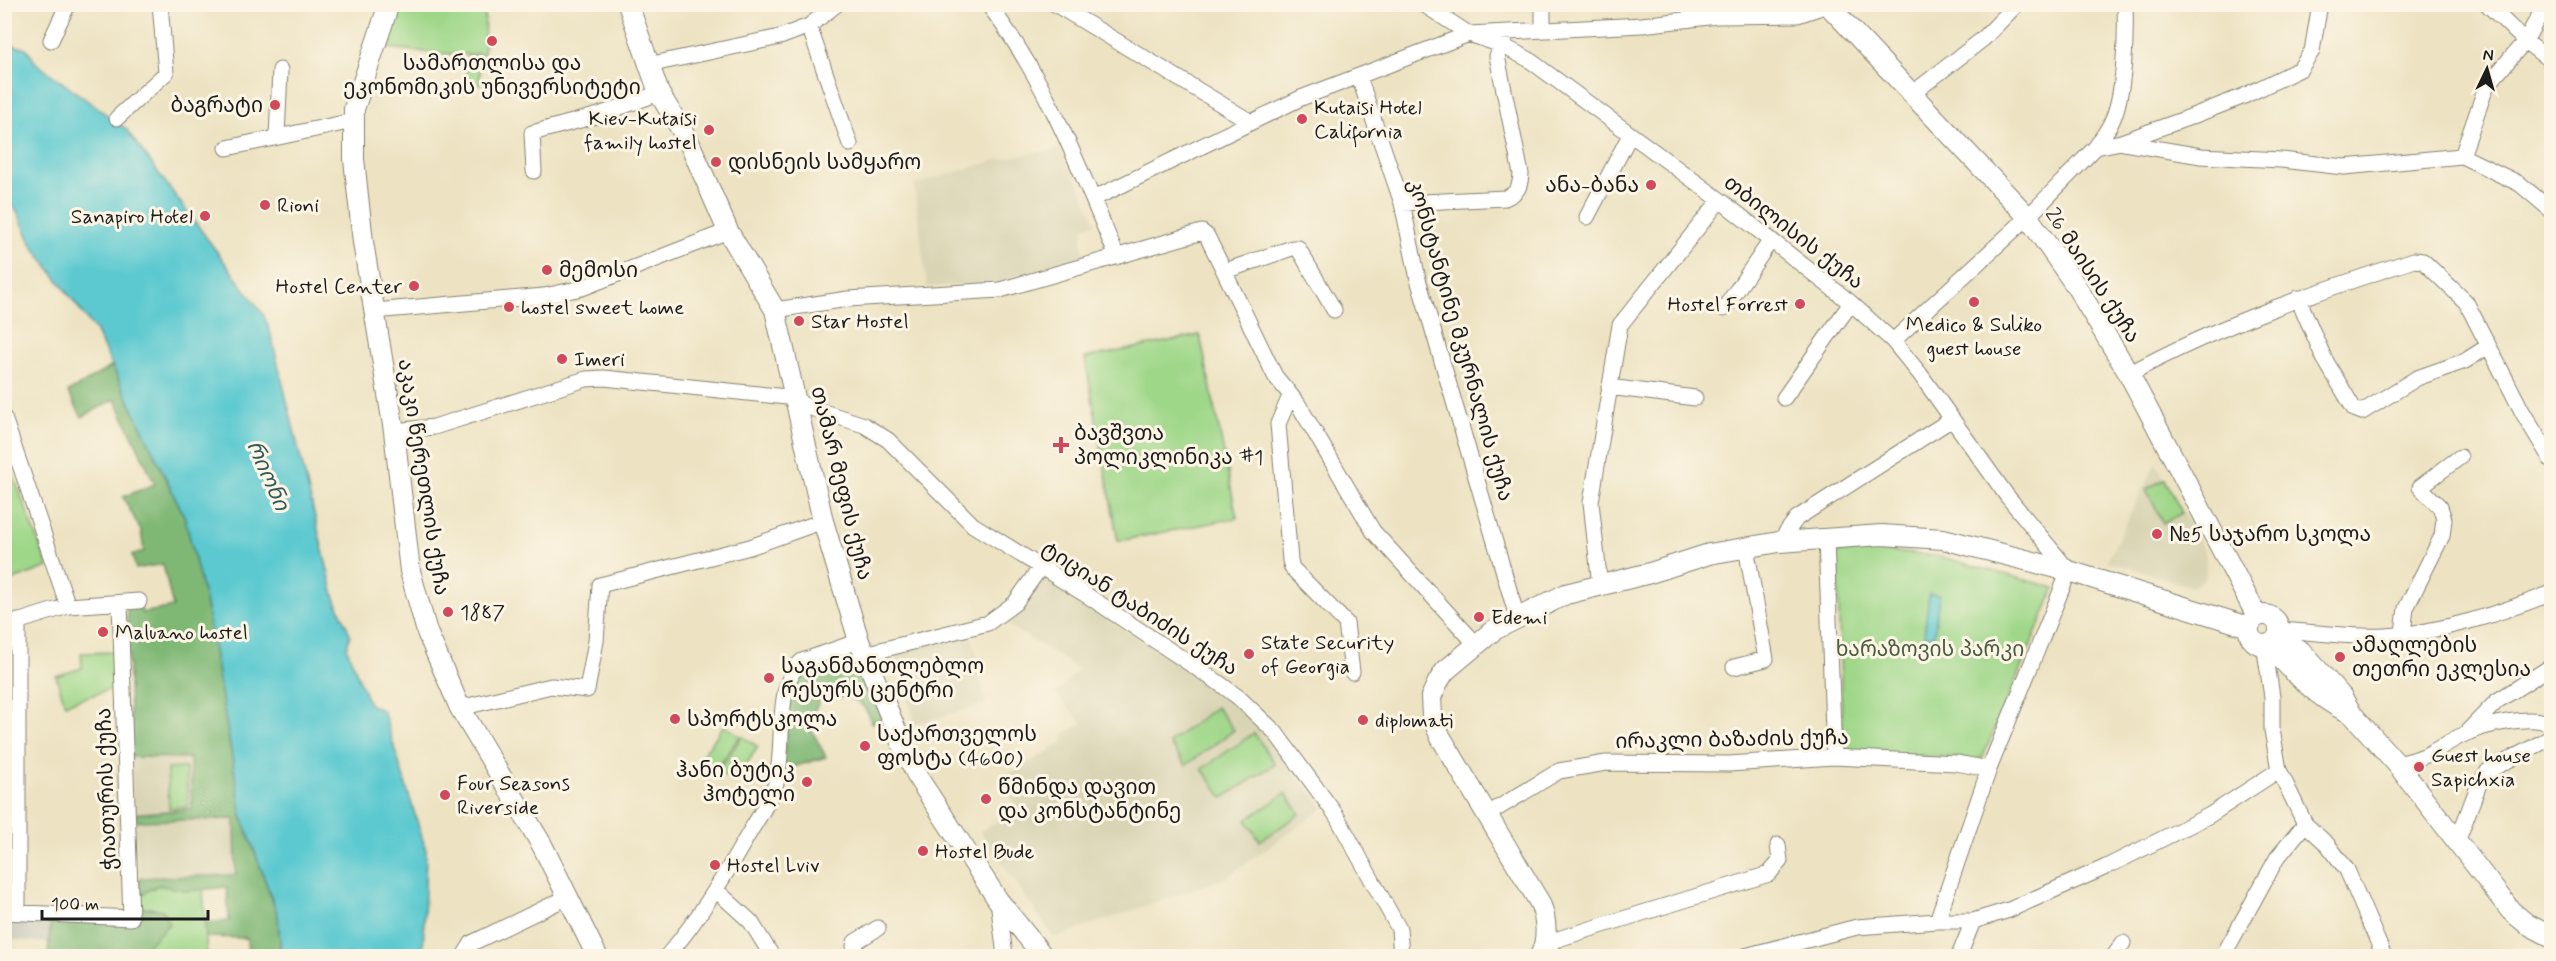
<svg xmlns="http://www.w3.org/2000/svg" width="2556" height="961" viewBox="0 0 2556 961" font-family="Mynerve,'Noto Sans Georgian',sans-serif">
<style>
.built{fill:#d9d4b4}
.industrial{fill:#c5c5b8}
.green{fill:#9fd789;stroke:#5e7a52;stroke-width:1.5}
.forest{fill:#7fb875;stroke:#4e6a48;stroke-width:1.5}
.water{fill:#5bc9d0;stroke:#3c7276;stroke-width:1.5}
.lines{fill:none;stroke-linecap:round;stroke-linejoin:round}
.minor-casing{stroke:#848070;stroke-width:17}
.major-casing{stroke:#848070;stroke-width:22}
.minor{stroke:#fff;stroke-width:15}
.major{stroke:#fff;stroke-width:20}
.poi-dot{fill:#d1495b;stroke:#fcf5e5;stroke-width:2}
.labels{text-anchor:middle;stroke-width:6;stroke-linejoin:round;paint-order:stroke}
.poi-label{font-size:21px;fill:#1c1c1c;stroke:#fcf5e5;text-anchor:start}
.street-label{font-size:21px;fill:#1c1c1c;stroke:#fcf5e5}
.park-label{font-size:21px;fill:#4a5d42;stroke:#fcf5e5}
.water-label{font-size:22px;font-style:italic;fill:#32595b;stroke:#fcf5e5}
</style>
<rect width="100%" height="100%" fill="#fcf5e5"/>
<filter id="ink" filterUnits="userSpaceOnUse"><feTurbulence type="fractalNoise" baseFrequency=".0167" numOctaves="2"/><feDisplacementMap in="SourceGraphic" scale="12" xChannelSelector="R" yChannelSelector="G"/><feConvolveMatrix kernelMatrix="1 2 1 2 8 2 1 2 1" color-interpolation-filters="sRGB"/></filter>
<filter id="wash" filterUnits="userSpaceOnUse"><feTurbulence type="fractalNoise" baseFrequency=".008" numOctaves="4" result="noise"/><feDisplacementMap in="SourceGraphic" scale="24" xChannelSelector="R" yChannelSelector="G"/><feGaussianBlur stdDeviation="1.35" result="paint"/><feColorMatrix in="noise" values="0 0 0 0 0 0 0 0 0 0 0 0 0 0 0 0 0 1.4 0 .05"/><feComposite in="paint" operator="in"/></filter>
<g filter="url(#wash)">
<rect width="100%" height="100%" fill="#ede3c3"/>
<path class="built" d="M1063,148L1096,223L1084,227L1081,241L1086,257L999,282L927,287L914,185L999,159Z
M2156,463L2206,555V574L2201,582L2192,587L2107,561Z
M1044,577L1249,710L1324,808L1225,878L1054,938L980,831L1018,810L1000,779L1063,743L1064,734L1083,723L1055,694L1079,669L1008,625Z
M972,636L986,704L915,724L895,651L926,642Z
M131,757L191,758L192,809L133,814Z
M235,818L236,875L140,878L133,821Z"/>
<path class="industrial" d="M4,915L51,918L49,943L5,939Z"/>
<path class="green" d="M397,7H485L484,54L457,55L387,48Z
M467,57H480V85L466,84Z
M1200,335L1237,518L1118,541L1085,358Z
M4,450L48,567L5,583H4Z
M2165,479L2182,513L2163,523L2146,489Z
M1874,550L1938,556L2055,588L1982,759L1843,753L1837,552Z
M117,652L118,687L65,704L56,676L82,668L81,653Z
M1216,707L1234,730L1186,765L1169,743Z
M724,725L740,736L716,770L700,759Z
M1254,733L1275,764L1223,798L1202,769Z
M742,736L758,747L734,782L718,771Z
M186,768L188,807L169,808L167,769Z
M1286,793L1300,814L1260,841L1246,820Z
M158,885L189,891L203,888L207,956H133L141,952L163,910L138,907L139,896Z"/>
<path class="forest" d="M112,366L185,518L207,609L242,816L278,916L281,956H248L247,938L206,937L205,923L229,921L227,887L189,891L158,885L139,896L140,878L236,875L235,819L133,821V814L192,809L190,758L131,757L127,605L140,604L142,613L173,607L163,564L136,569L132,555L144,551L141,531L123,497L155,484L115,399L82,417L68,392Z
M858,649L884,718L872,723C862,694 849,697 821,698L808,723L826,757L783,770L789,694L805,664Z
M138,907L163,910L169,924L141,952L133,956H48L51,918L138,923Z"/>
<path class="water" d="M4,37L10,45L26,48L36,63L126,129L263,314L270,331L334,596L350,634L347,649L369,704L383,711L426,850L423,956H281L278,916L242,816L207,609L185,518L95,330L32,245L17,211L5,200Z
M1929,594L1939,595L1934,636L1924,635Z"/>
</g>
<g filter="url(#ink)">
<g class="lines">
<defs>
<path id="minor" d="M988,4C1047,81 1080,169 1117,257
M1055,4L1251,122
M1423,4L1469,34L1501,45L1528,59L1720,200L1851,303L1893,341L1920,374L2007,496L2069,571L1989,769L1937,921
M1691,4L1717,16
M2487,4L2525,41L2552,62
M809,26L850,144
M1543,28V4
M51,40L68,4
M648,65L780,37L809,26L837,4
M1359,77L1402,203L1418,279L1517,617
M1913,93L1983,39L2017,4
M117,118L166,73L160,4
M277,137L280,70
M2124,143L2201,156L2281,160L2344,167L2462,156L2520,184L2552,211
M2096,147C2101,139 2107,131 2111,123C2125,96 2126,35 2125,4
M227,148L353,121
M2462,156L2486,87L2525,41L2546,4
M534,171L532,133L599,115L659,93
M1093,199L1301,98L1469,34L1642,25L1717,16L1798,15L1831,4
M1402,203L1505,198C1518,193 1520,187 1521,174L1497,56L1505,37
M1587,217L1630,135
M1225,271L1292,248H1298L1334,310
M2298,298L2324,358L2354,409L2362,412L2417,378L2465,361L2487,347
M1724,309L1771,240
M775,310L848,299L1000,290L1202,232L1207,236L1275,376L1298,404L1373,531L1475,643
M374,311L544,296L582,288L728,231
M1893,341L2028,217L2096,147L2121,142L2185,119L2244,96L2300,69L2312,51L2320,4
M2129,374C2220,324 2316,292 2414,260L2423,261L2466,302L2523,413L2552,461
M1609,387L1695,398
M1290,396L1278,424L1290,560L1292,568L1346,623L1352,672
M1784,398L1851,303
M4,418L68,606
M394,431L434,427L586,379L604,378L787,397L811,408L864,425L888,440L973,525L1088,596L1219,683L1238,697L1275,732L1336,815L1399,929L1401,956
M1826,538L1834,757
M1779,542L1797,518L1952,419
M1600,586L1591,502L1620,325L1720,200
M4,626L68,606L139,601
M2279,630C2314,632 2351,638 2386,636C2444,632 2498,614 2552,593
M2403,633L2406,608L2442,536L2444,519L2440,507L2420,487L2460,457
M2264,644L2272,697V730L2279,770L2305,824L2328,845L2347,870L2384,956
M865,654L988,623L1015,603L1040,568
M1734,667L1766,659L1746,547
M460,708L551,686L587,690L596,641L600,585L750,547L823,521
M2467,732L2497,701L2552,666
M2397,764C2406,762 2415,760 2424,756C2438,750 2451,740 2465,734C2484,725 2534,713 2552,725
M1488,814L1559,771L1606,763L1729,764L1834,757L1956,763L1989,769
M2457,842L2479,784L2488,771L2552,737
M716,890L751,922L772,956
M998,900L1005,956
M4,912L131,918L120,604
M18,913V621
M1545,943L1769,874L1780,861L1778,845
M1543,950L1559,956
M464,956L472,943L568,897
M667,956C699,919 724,877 748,835C758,818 770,801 776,783C786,748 773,685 802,661L859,641
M860,956L854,946L855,942L878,928
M1745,956L1857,927L1937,921H1973L2009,910L2106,867L2210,815L2279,770
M1959,956L1973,921
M2114,956L2123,943
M2223,956L2277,858L2305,824"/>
<path id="major" d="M389,4L354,109V159L363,242L394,431L410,571L427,632L460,708L542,845L597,956
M628,4L659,93L689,142L728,231L775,310L823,521L859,641L901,742L920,781L964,848L998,900L1043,956
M1827,4L2028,217L2076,286L2129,374L2257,616
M2249 630a15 15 0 1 1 30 0a15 15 0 1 1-30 0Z
M2277,638L2301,651L2342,697L2352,714L2397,764L2511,911L2527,924L2552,937
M2268,644C2291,670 2318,699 2350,713
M1540,956C1548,940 1547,920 1540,903L1440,736L1432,716L1431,697L1438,682L1445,671L1494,630L1566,594L1650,573L1709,554L1779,542L1882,535L1943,539L2069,571L2249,627"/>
</defs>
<use href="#minor" class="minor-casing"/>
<use href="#major" class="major-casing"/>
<use href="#minor" class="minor"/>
<use href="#major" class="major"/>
</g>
</g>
<g class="poi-dot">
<circle cx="492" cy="41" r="6"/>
<circle cx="275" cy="105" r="6"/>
<circle cx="1302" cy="119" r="6"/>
<circle cx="709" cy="130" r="6"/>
<circle cx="716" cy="162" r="6"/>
<circle cx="1651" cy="185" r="6"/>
<circle cx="265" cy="205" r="6"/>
<circle cx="205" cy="216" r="6"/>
<circle cx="547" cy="270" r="6"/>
<circle cx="414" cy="286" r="6"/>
<circle cx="1974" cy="302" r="6"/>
<circle cx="1800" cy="304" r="6"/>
<circle cx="509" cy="307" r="6"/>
<circle cx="799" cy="321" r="6"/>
<circle cx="562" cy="359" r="6"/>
<path d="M1058 436h6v6h6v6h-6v6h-6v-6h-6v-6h6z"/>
<circle cx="2157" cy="534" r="6"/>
<circle cx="448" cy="612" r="6"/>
<circle cx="1479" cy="617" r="6"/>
<circle cx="103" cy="632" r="6"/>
<circle cx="1249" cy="654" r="6"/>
<circle cx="2340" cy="657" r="6"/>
<circle cx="769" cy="678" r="6"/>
<circle cx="675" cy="719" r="6"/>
<circle cx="1363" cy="720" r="6"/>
<circle cx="865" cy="746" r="6"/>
<circle cx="2419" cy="767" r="6"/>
<circle cx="807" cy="782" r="6"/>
<circle cx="445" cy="795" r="6"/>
<circle cx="986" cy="799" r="6"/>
<circle cx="923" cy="851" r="6"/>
<circle cx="715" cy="865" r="6"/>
</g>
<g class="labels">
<g class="poi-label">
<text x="492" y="70" text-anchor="middle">სამართლისა და<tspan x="492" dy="24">ეკონომიკის უნივერსიტეტი</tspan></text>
<text x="263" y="112" text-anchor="end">ბაგრატი</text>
<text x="1314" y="114">Kutaisi Hotel<tspan x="1314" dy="24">California</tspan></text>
<text x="697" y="125" text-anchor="end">Kiev-Kutaisi<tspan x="697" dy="24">family hostel</tspan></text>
<text x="728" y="169">დისნეის სამყარო</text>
<text x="1639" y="192" text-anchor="end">ანა-ბანა</text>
<text x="277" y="212">Rioni</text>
<text x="193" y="223" text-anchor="end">Sanapiro Hotel</text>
<text x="559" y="277">მემოსი</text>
<text x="402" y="293" text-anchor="end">Hostel Center</text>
<text x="1788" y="311" text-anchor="end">Hostel Forrest</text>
<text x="521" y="314">hostel sweet home</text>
<text x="811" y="328">Star Hostel</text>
<text x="1974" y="331" text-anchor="middle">Medico &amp; Suliko<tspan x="1974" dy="24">guest house</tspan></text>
<text x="574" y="366">Imeri</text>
<text x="1074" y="440">ბავშვთა<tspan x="1074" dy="24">პოლიკლინიკა #1</tspan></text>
<text x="2169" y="541">№5 საჯარო სკოლა</text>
<text x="460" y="619">1887</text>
<text x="1491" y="624">Edemi</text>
<text x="115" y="639">Maluano hostel</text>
<text x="1261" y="649">State Security<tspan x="1261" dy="24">of Georgia</tspan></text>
<text x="2352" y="652">ამაღლების<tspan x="2352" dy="24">თეთრი ეკლესია</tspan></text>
<text x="781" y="673">საგანმანთლებლო<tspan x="781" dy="24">რესურს ცენტრი</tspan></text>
<text x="687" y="726">სპორტსკოლა</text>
<text x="1375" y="727">diplomati</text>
<text x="877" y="741">საქართველოს<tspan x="877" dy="24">ფოსტა (4600)</tspan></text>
<text x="2431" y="762">Guest house<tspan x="2431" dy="24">Sapichxia</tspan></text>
<text x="795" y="777" text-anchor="end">ჰანი ბუტიკ<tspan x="795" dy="24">ჰოტელი</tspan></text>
<text x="457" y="790">Four Seasons<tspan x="457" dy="24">Riverside</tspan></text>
<text x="998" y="794">წმინდა დავით<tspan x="998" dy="24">და კონსტანტინე</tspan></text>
<text x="935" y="858">Hostel Bude</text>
<text x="727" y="872">Hostel Lviv</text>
</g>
<g class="street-label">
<text transform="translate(1794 232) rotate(38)" y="7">თბილისის ქუჩა</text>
<text transform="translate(2093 275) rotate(57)" y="7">26 მაისის ქუჩა</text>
<text transform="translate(1461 340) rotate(74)" y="7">კონსტანტინე მკურნალის ქუჩა</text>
<text transform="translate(424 477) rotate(81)" y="7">აკაკი წერეთლის ქუჩა</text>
<text transform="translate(842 483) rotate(76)" y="7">თამარ მეფის ქუჩა</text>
<text transform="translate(1140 608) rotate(33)" y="7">ტიციან ტაბიძის ქუჩა</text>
<text transform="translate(1732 739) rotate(-1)" y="7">ირაკლი ბაზაძის ქუჩა</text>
<text transform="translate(106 789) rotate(-92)" y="7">ჭიათურის ქუჩა</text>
</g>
<g class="park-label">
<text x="1930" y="656">ხარაზოვის პარკი</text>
</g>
<g class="water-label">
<text transform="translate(269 475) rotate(66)" y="8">რიონი</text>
</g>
</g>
<rect width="2556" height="961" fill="none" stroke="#fcf5e5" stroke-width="24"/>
<g transform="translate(2487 69) rotate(5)" stroke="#fcf5e5" stroke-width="4.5" paint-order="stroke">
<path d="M0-4.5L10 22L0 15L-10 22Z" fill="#1c1c1c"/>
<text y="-9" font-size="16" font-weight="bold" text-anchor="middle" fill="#1c1c1c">N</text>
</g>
<path d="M42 910v9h166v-9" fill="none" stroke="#1c1c1c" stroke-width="3"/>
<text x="51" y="910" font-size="18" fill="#1c1c1c" stroke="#fcf5e5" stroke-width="4.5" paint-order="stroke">100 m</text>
</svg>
